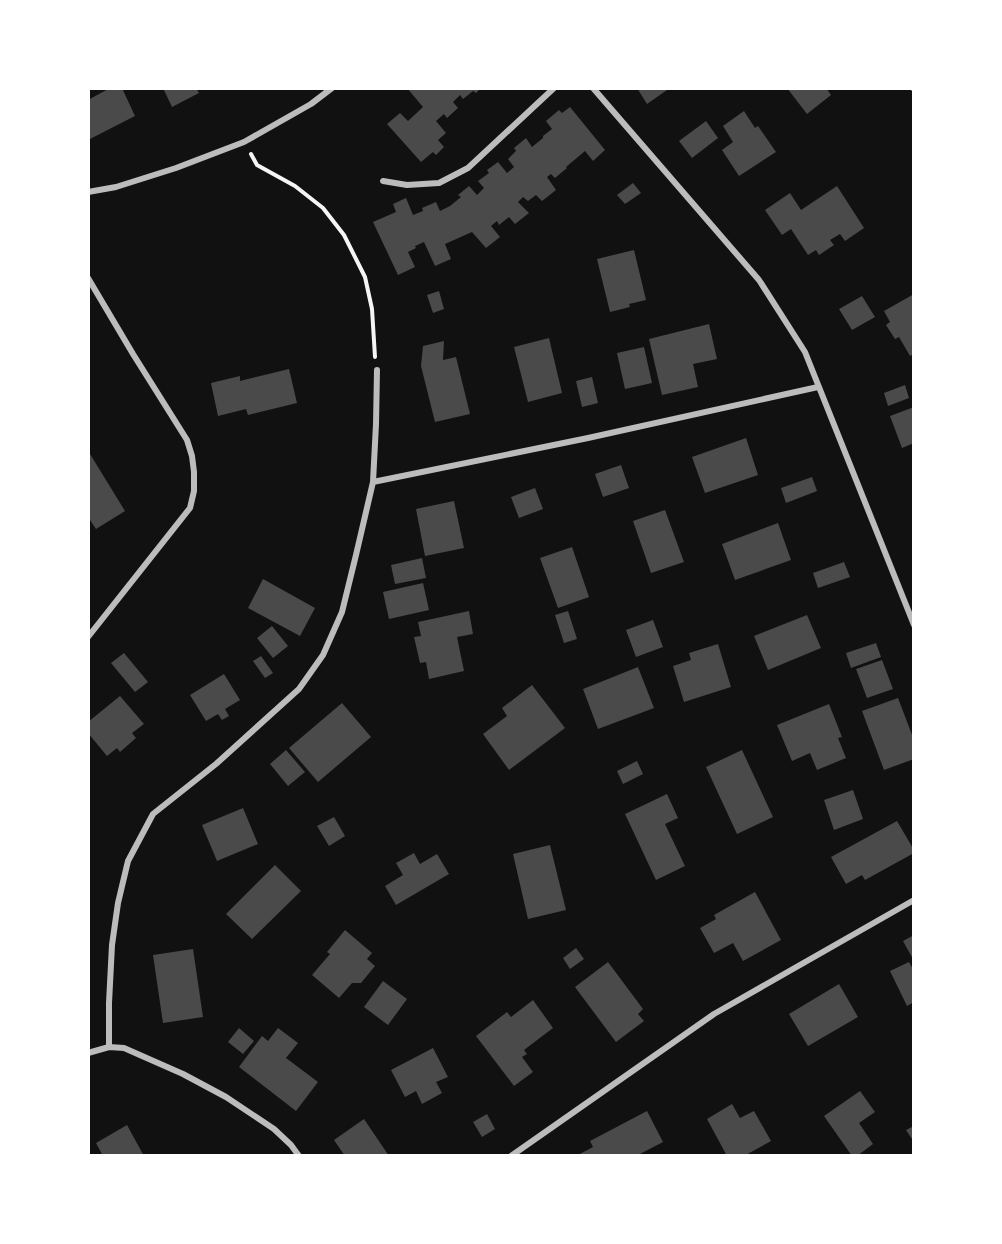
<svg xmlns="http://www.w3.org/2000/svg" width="1002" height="1244" viewBox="0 0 1002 1244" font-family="Arial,sans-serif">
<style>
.building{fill:#4a4a4a}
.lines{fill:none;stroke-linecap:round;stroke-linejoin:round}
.path{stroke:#f5f5f5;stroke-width:4}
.minor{stroke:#bcbcbc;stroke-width:6}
</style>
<rect width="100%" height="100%" fill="#111"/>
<path class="building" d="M110,88H122L135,116L88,140V100Z
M163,88H196L199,93L172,107Z
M407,88H481L476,93L473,91L463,99L460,95L453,102L458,108L447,118L444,114L436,121L446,133L438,140L444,147L436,155L433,152L421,162L387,124L400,113L408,121L423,107Z
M637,88H666L667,90L647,104Z
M787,88H826L831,95L807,114Z
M570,107L605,150L593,161L585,151L566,167L567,168L555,178L551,174L547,177L556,190L542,201L536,195L528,201L523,197L518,202L529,213L515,224L509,217L499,225L497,221L491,226L500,237L486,248L472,232L445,244L451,259L435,266L424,242L415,246L416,248L408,252L415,267L398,275L373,222L396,212L393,204L406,198L413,215L423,211L422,208L436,202L440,211L450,206L461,197L458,195L469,186L477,195L484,188L478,181L489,173L487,170L498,162L507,173L514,167L508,159L516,151L514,148L526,138L532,147L543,138V136L552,129L546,121L559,110L562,113Z
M744,111L755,128L758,126L776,152L739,176L722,150L733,142L723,126Z
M706,121L718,138L692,158L679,141Z
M633,183L641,193L625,204L617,195Z
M837,186L864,228L845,241L840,234L830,240L834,245L819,255L816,250L808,255L791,229L782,235L765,210L790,193L801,210Z
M634,250L646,300L629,304L630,307L610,312L597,259Z
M439,291L444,309L433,313L427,295Z
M914,294V354L910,356L899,337L895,339L886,325L890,322L884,311Z
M862,296L875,317L852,330L839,309Z
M709,324L717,359L693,364L698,387L662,395L649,339Z
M549,338L562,393L528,402L514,347Z
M444,341L443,360L456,357L470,414L435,422L421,366L423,346Z
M644,347L652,383L625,389L617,353Z
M289,369L297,403L248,415L246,409L218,416L211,383L240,376V381Z
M592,377L598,403L582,407L576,381Z
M905,385L909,398L888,406L884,393Z
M914,407V443L902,448L890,416Z
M746,438L758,475L705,493L692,457Z
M90,454L125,511L96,529L88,517V455Z
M621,465L629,488L603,497L595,474Z
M812,477L817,491L786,503L781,488Z
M535,488L543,509L519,518L511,497Z
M454,501L464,548L425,556L416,509Z
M665,510L684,562L651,573L633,521Z
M778,523L791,560L735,580L722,544Z
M572,547L589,597L558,608L540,558Z
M422,558L426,578L395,584L391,565Z
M844,562L850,577L818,588L813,573Z
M263,579L315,608L300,636L248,608Z
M423,583L429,610L389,619L383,592Z
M469,611L473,634L457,637L464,671L429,679L426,662L420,663L414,637L421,636L418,622Z
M568,611L577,639L564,643L555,615Z
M807,615L821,648L768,670L754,636Z
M653,620L663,647L636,657L626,630Z
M272,626L288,646L273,658L257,638Z
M876,643L881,657L851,668L846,653Z
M718,644L731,687L684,702L673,666L691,660L689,653Z
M124,653L148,682L135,692L111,663Z
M261,656L273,673L265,678L253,661Z
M882,660L893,689L867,698L856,669Z
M638,667L654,708L598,729L583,689Z
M224,674L240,700L225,709L229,716L222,720L218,714L206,721L190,695Z
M532,685L565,728L509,770L483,734L507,716L502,708Z
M120,696L144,724L132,733L136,738L120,752L117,748L107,756L88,733V722Z
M898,698L914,740V759L884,770L862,711Z
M342,703L371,737L318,782L289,748Z
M829,704L842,737L838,738L846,758L817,770L810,753L792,761L777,725Z
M286,750L305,772L288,786L270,764Z
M742,750L773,817L737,834L706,767Z
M637,761L643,774L623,784L617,771Z
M853,790L863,819L834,830L824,800Z
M667,794L678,818L665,824L685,866L656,880L625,814Z
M243,808L258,844L217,861L202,825Z
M334,817L345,836L329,846L317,826Z
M897,821L914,850V853L865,880L862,875L846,884L831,857Z
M550,845L566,910L528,919L513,854Z
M414,853L420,864L437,854L449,874L396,905L385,886L403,875L396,863Z
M275,865L301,891L252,939L226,914Z
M755,892L781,940L743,961L733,943L714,953L700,928L716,919L714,915Z
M345,930L372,953L367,959L375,966L361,983H352L339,998L312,975L330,954L327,952Z
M914,935V961L903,941Z
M576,948L584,959L570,969L563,958Z
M193,949L203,1017L163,1023L153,955Z
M608,962L643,1009L638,1014L644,1021L616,1042L575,987Z
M909,962L914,971V1002L907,1006L890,971Z
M383,981L407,999L388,1025L364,1007Z
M839,984L858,1017L808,1046L789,1014Z
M533,1000L553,1028L524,1050L527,1054L522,1057L533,1072L514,1086L476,1036L507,1012L511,1017Z
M239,1028L254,1041L243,1054L228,1042Z
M278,1028L298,1043L286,1058L318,1082L296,1111L239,1067L262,1036L268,1041Z
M433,1048L448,1077L436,1082L442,1093L422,1104L416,1091L405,1097L391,1070Z
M860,1091L875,1112L859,1123L873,1144L857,1156H852L824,1116Z
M732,1104L740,1118L754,1111L771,1141L744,1156H727L707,1119Z
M647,1111L663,1142L640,1154L641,1156H576L593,1147L590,1141Z
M487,1114L495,1129L482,1137L473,1122Z
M364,1119L389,1156H345L334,1140Z
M127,1125L144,1156H103L96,1143Z
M914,1126V1142L906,1130Z"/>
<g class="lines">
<path class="path" d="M251,154L257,165L295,186L323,208L344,235L365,277L372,309L375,357"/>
<path class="minor" d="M593,88L759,280L805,352L914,625
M913,88L914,89
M383,181L407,185L439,183L468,168L554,88
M88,192L116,187L176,168L244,142L311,104L332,88
M88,278L133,354L187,440L192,456L194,472V491L190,508L88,637
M373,482L588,438L818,387
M109,1047L124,1048L183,1074L226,1097L274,1129L291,1145L299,1156
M88,1053L109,1047V1003L112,945L118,903L128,861L153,814L216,764L299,689L323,655L342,612L356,555L373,482L376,424L377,370
M511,1156L714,1014L914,900"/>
</g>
<rect width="1002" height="1244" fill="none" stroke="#ffffff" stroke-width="180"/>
</svg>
